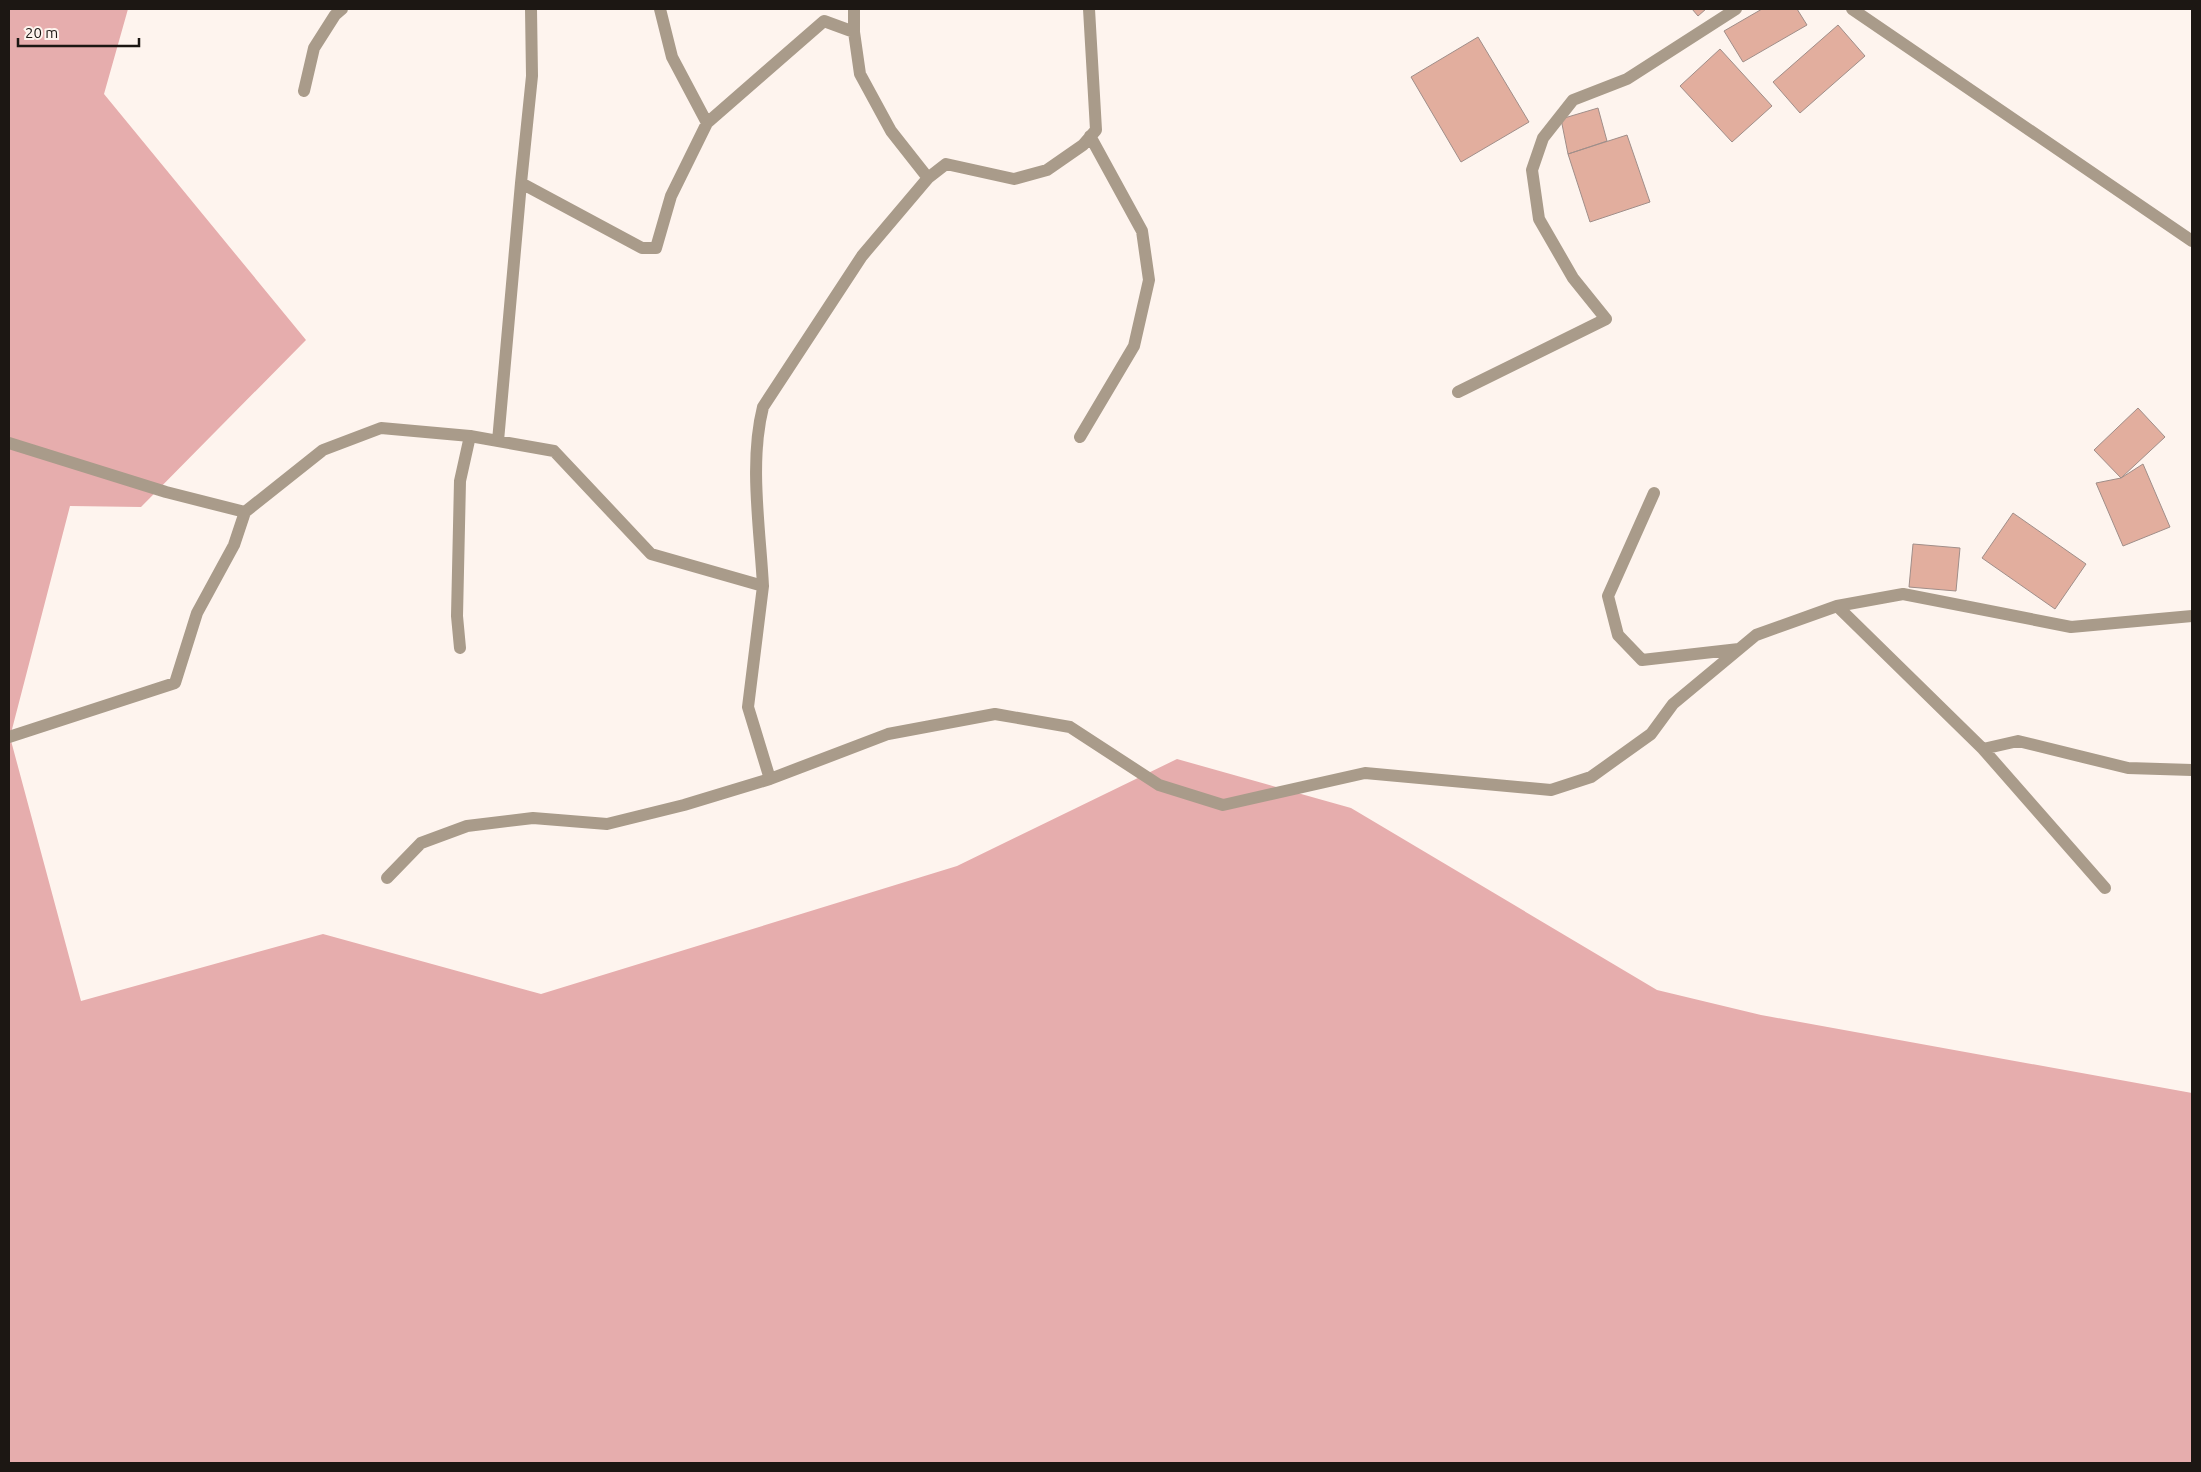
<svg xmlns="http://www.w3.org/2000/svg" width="2201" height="1472" viewBox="0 0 2201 1472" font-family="Ubuntu,sans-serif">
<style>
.forest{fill:#e6adad}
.building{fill:#e2ae9e;stroke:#a08e89}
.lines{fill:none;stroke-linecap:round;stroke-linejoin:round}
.service{stroke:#a99b8a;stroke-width:12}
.minor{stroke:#a99b8a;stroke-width:12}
</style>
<rect width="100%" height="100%" fill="#fef4ee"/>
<path class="forest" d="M9,9H128L104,94L306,340L141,507L70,506L10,737L81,1001L323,934L541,994L957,866L1177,759L1351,808L1657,990L1761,1015L2192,1093V1463H9Z"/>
<path class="building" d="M1692,9H1706L1698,16Z
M1762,9H1797L1807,25L1743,62L1724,31Z
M1838,25L1865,56L1800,113L1773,82Z
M1478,37L1529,122L1461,162L1411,77Z
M1720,49L1772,106L1732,142L1680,86Z
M1598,108L1607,141L1568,154L1561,119Z
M1627,135L1650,202L1590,222L1568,154Z
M2138,408L2165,437L2121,478L2094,450Z
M2143,464L2170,527L2123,546L2096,483L2121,478Z
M2013,513L2086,564L2055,609L1982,558Z
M1913,544L1960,548L1956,591L1909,587Z"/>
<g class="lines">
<path class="service" d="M460,648L457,616L460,481L470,436"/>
<path class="minor" d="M660,9L672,57L707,123
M1852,9L2192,241
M304,91L314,48L335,15L342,9
M928,178L946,164L1014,179L1047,170L1083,145L1096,130L1089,9
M521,183L642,248H656L671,196L707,123L824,21L854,32
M1458,392L1606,319L1573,278L1539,219L1532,170L1543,138L1573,100L1627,79L1736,9
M1080,437L1134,346L1149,280L1142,231L1090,136
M498,441L521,183L532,76L531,9
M9,443L166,492L245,512
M1654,493L1608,596L1618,635L1642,660L1739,649
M763,586C760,529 749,462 763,407L862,256L928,178L891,131L860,74L854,32V9
M1837,606L1983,749
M9,737L175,683L197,613L234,545L245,512L323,450L381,428L470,436L554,451L651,554L763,586L748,707L770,779L888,734L995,714L1070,727L1159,785L1223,805L1365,773L1551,790L1591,777L1651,734L1673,704L1756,635L1837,606L1903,594L2071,627L2192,616
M387,878L421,843L467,826L533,818L607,824L684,805L770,779
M2105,888L1983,749L2018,741L2128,768L2192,770"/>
</g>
<rect width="2201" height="1472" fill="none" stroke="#1c1713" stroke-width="20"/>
<path d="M18 38v8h121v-8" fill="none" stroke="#1c1713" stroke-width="2.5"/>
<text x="25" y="38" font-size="15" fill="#1c1713" stroke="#fef4ee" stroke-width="4" paint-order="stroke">20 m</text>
</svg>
